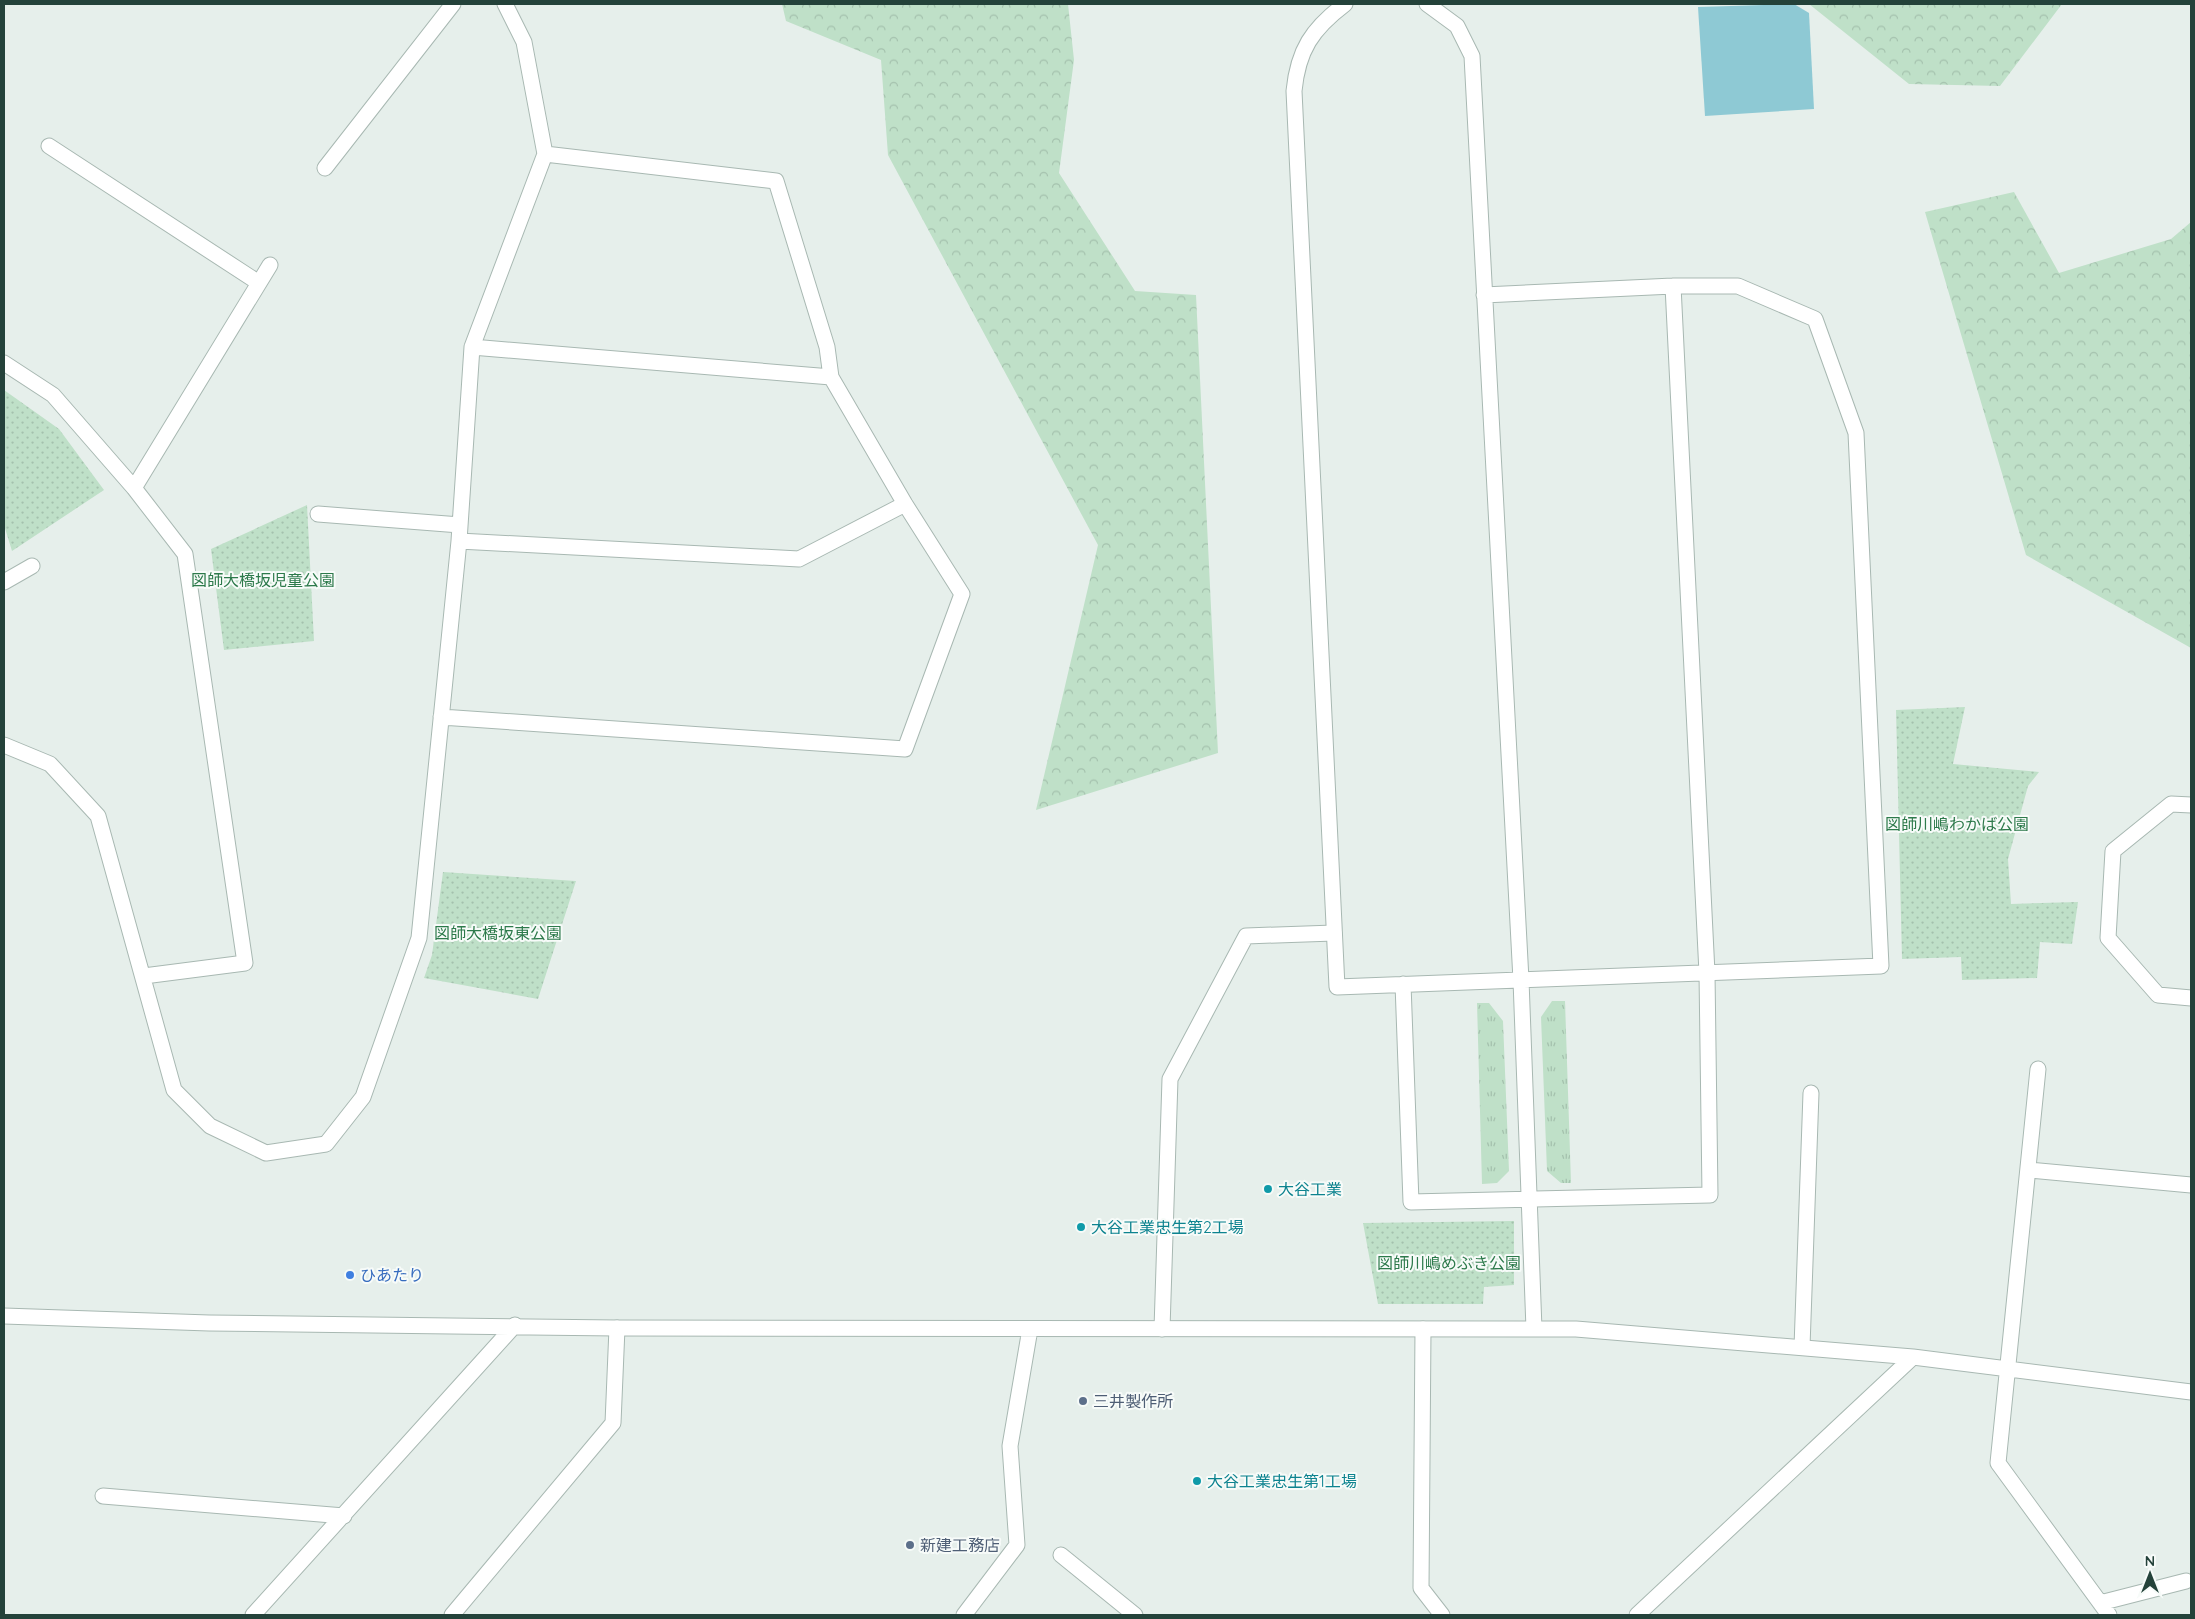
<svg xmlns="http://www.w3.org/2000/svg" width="2195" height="1619" viewBox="0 0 2195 1619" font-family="Quicksand,'Noto Sans JP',sans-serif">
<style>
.grass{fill:url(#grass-tufts)}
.forest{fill:url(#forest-crowns)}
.park{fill:url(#park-dots)}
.water{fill:#8ec9d4}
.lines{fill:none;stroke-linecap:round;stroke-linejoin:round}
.lane-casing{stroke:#a8b8b2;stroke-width:17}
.street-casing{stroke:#a8b8b2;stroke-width:17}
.lane{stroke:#fff;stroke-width:15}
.street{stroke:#fff;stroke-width:15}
.culture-dot{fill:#0f9aa8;stroke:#f7fbf9;stroke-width:2}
.shop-dot{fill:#3f7fe0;stroke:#f7fbf9;stroke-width:2}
.service-dot{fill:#5c6f8a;stroke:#f7fbf9;stroke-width:2}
.labels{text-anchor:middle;stroke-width:4;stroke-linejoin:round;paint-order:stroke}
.park-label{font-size:16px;fill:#2d7a4b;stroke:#f7fbf9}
.culture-label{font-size:16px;fill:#0d838f;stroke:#f7fbf9;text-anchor:start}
.shop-label{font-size:16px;fill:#366cbe;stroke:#f7fbf9;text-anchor:start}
.service-label{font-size:16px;fill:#4e5e75;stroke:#f7fbf9;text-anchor:start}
</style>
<defs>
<pattern id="grass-tufts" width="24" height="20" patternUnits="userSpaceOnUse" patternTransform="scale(1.25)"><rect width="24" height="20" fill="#bfe0c8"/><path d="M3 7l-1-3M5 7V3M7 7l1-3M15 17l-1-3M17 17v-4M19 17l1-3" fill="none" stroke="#a4c1ad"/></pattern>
<pattern id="forest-crowns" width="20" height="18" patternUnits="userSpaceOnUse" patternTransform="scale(1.25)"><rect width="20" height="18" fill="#bfe0c8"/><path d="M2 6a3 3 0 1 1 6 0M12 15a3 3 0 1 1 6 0" fill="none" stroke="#a4c1ad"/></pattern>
<pattern id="park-dots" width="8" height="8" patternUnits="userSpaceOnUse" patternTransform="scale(1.25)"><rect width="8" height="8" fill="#bfe0c8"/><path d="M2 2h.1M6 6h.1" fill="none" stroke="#a4c1ad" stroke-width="1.8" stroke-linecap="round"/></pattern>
</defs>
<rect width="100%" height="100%" fill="#e6efeb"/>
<path class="grass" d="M1552,1001H1565L1571,1183H1561L1547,1171L1541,1017Z
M1477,1003H1489L1503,1021L1509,1171L1497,1183L1482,1184Z"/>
<path class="forest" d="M782,4H1068L1074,60L1059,173L1135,291L1196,295L1218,753L1036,810L1098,545L888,155L881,60L786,21Z
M1809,4H2062L2000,86L1909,84Z
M2014,192L2059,273L2171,239L2191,222V648L2026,555L1925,212Z"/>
<path class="park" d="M4,390L59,429L104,490L12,551L4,525Z
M307,505L314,641L224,650L211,549Z
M1965,707L1953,764L2039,772L2028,786L2008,859L2011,904L2078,902L2072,944L2040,942L2037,978L1962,980L1961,957L1902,959L1896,710Z
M443,872L576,881L538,999L424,978L432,955Z
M1514,1221V1285L1484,1287L1483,1304H1378L1363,1223Z"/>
<path class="water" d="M1794,4L1809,13L1814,109L1705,116L1698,7Z"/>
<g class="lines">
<defs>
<path id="lane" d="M325,168L453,4
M1162,1329L1170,1079L1246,936L1334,933
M1423,1329L1421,1588L1442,1615
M1802,1347L1811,1093
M1061,1555L1135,1615
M452,1615L613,1423L617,1328"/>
<path id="street" d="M1345,4C1312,29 1298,50 1294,91L1337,987L1881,966L1856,433L1815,319L1738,286H1673L1484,295
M1427,4L1457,26L1472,56L1521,980L1534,1329
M49,146L259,283
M472,347L831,377
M4,363L53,395L134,488L185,554L245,963L144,976
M134,488L270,265
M318,514L460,525
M459,541L799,559L905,504
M4,582L32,566
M441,717L905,749L962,594L905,504L831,377L827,347L776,181L545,154
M4,745L50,764L98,816L174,1090L210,1126L266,1153L326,1144L363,1097L419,938L459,541L472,347L545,154L524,42L505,4
M2191,805L2171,804L2113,851L2108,938L2158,995L2191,998
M1403,984L1411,1202L1710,1195L1707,973L1673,286
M2038,1069L1998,1463L2109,1615
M2029,1170L2191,1185
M4,1316L209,1323L617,1328L1576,1329L1913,1357L2191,1392
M103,1496L344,1516
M2100,1603L2186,1581
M253,1615L515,1325
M964,1615L1017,1545L1010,1446L1030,1329
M1637,1615L1913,1357"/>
</defs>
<use href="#lane" class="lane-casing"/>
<use href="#street" class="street-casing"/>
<use href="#lane" class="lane"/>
<use href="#street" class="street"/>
</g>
<g class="culture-dot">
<circle cx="1268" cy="1189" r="5"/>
<circle cx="1081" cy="1227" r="5"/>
<circle cx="1197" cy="1481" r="5"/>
</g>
<circle class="shop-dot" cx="350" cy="1275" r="5"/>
<g class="service-dot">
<circle cx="1083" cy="1401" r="5"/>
<circle cx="910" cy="1545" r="5"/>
</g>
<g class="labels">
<g class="park-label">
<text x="263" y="586">図師大橋坂児童公園</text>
<text x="1957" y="830">図師川嶋わかば公園</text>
<text x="498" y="939">図師大橋坂東公園</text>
<text x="1449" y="1269">図師川嶋めぶき公園</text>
</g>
<g class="culture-label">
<text x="1278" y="1195">大谷工業</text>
<text x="1091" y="1233">大谷工業忠生第2工場</text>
<text x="1207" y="1487">大谷工業忠生第1工場</text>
</g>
<g class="shop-label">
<text x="360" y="1281">ひあたり</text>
</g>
<g class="service-label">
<text x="1093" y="1407">三井製作所</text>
<text x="920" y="1551">新建工務店</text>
</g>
</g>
<rect width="2195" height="1619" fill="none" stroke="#24423a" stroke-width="10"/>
<g transform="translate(2150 1574)" stroke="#f7fbf9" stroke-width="4" paint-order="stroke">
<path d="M0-4L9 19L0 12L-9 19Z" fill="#24423a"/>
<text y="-8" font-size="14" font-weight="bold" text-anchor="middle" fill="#24423a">N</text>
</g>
</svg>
